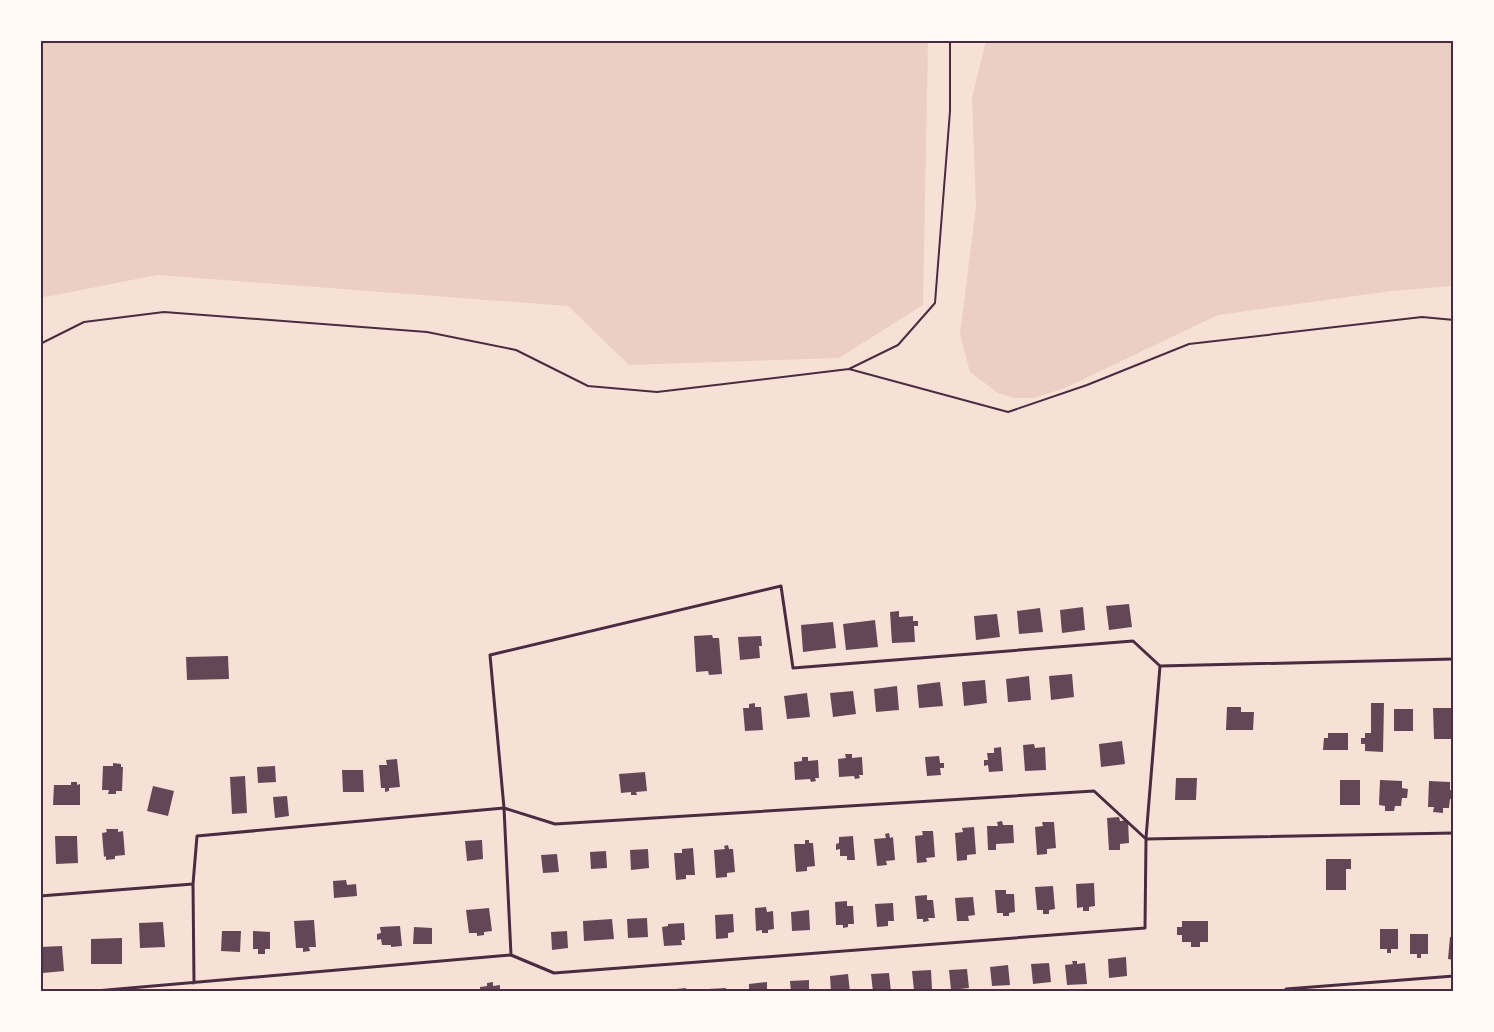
<svg xmlns="http://www.w3.org/2000/svg" width="1494" height="1032" viewBox="0 0 1494 1032" font-family="'Fira Sans',sans-serif">
<style>
.green{fill:#ebcfc5}
.building{fill:#644757}
.lines{fill:none;stroke-linecap:round;stroke-linejoin:round}
.path{stroke:#4a2c40;stroke-width:2}
.service{stroke:#4a2c40;stroke-width:3}
.neatline{fill:none;stroke:#4a2c40;stroke-width:2}
</style>
<rect width="100%" height="100%" fill="#f7e1d7"/>
<path class="green" d="M41,40L928,41L923,305L839,358L629,365L568,306L157,275L51,296L41,297Z
M988,41H1453V286L1391,291L1218,315L1065,388L1034,398H1014L998,393L970,372L960,334L976,206L972,98L985,44Z"/>
<path class="building" d="M1129,604L1132,627L1109,630L1106,606Z
M1083,607L1085,630L1062,633L1060,610Z
M1040,608L1043,632L1019,634L1017,611Z
M899,611V617L913,616V621H918V626H914L915,642L892,643L890,612Z
M997,614L1000,637L976,640L974,616Z
M875,620L878,647L846,650L843,624Z
M833,622L836,648L803,652L801,625Z
M712,635L713,638H719L722,674L709,675L708,671L696,672L694,636Z
M761,636L762,646H759L760,658L740,660L738,637Z
M228,656L229,679L187,680L186,657Z
M1072,674L1074,697L1051,700L1049,676Z
M1029,676L1031,700L1008,702L1006,679Z
M985,680L987,703L964,706L962,682Z
M940,682L943,706L919,708L917,685Z
M897,686L899,710L876,712L874,689Z
M853,691L856,714L833,717L830,693Z
M807,693L810,717L787,719L784,696Z
M755,703V707H761L763,730L745,731L743,708H749V704Z
M1371,703H1384L1383,752L1365,751V744H1361V738H1365V733H1371Z
M1227,707H1241V712H1254L1253,730H1226Z
M1433,708H1454V739H1434Z
M1394,709H1413V731H1394Z
M1328,733H1348V750H1323L1324,738H1328Z
M1122,741L1125,764L1101,767L1099,744Z
M1034,744L1035,748L1045,747L1046,770L1025,771L1023,745Z
M1001,747L1003,771L989,772L988,765L984,766V760H988L987,753H994V748Z
M845,754H852V758L862,757L863,775H859L860,778L855,779L854,776L839,777L838,759L846,758Z
M939,756L940,763H944V768H940L941,775L927,776L925,757Z
M802,757H808V761L818,760L819,778H815L816,781L811,782L810,779L795,780L794,762L802,761Z
M397,759L400,787L389,788V791L385,792V788H381L379,765H387L386,760Z
M113,763L121,764V767H123L122,791H116V794H108L109,790H102L103,766H113Z
M275,766L276,782L258,783L257,767Z
M342,770H363L364,792H343Z
M645,772L647,791L636,792L637,795H631V792L621,793L619,774Z
M245,776L247,813L232,814L230,777Z
M1176,778H1197L1196,800H1175Z
M1340,780H1360V805H1340Z
M1380,780L1402,781V788L1408,789L1407,798H1402L1401,806H1395L1394,811H1385V806L1379,805Z
M1429,781L1450,782V790H1454V800L1450,799L1449,808H1443V813L1433,812L1434,807H1428Z
M71,782H77V785L80,784V805H53L54,785H71Z
M153,786L174,791L168,816L147,811Z
M287,796L289,816L275,818L273,797Z
M1119,817L1120,821L1128,820L1129,843L1120,844V850H1109L1107,818Z
M1002,821L1003,825H1013L1014,843L996,844V850H988L987,826H998L997,822Z
M1042,822H1054L1056,848L1047,849V854L1037,855L1035,827L1043,826Z
M974,827L976,854L967,855V860L957,861L955,833L963,832L962,828Z
M106,829H118V832L123,831L125,855L115,856V859L106,860V856L104,857L102,833L107,832Z
M922,831H933L935,857L926,858L927,862L917,863L915,836L923,835Z
M889,833L890,838L893,837L895,860L886,861L887,865L877,866L874,839L886,838L885,834Z
M55,836H77L78,863L56,864Z
M853,836L855,860H847V856H840V849L836,850V844L839,843V837Z
M482,840L483,859L467,861L465,841Z
M805,840H809V843H813L815,866L807,867V871L796,872L794,844H805Z
M728,845L729,849H733L735,872L727,873V877L716,878L714,850L725,849L724,846Z
M693,848L695,875H686V879L676,880L674,853H682V849Z
M648,849L649,868L631,870L630,850Z
M606,851L607,868L591,869L590,852Z
M557,854L559,872L543,873L541,855Z
M1326,859H1351V869H1346V890H1326Z
M346,880L347,885L356,884L357,896L334,898L333,881Z
M1094,883L1095,906L1089,907V911H1083V907L1077,908L1076,884Z
M1053,886L1055,909L1049,910V914H1043V910H1037L1035,887Z
M995,890H1006V894H1014L1015,912L1009,913V916H1003V913H997Z
M927,895V900H933L935,918H928L929,921L923,922V919H917L915,896Z
M973,897L975,915L968,916L969,921H957L955,898Z
M847,901V906H853L854,924H848V927L843,928V925H836L835,902Z
M893,903L894,921H888V926L877,927L875,904Z
M766,907L767,912L773,911L774,929L768,930V933H762V930L756,931L755,908Z
M489,908L492,931L484,932V935L477,936V933H469L466,910Z
M809,910L810,930L792,931L791,912Z
M733,914L734,932L728,933V938L716,939L715,915Z
M647,918L648,937L628,938L627,919Z
M612,919L614,939L584,941L583,921Z
M314,920L316,947H309L310,951L303,952V948H296L294,921Z
M1182,921H1208V942H1200V947H1191V942H1182V935H1177V927H1182Z
M163,922L165,947L140,948L139,923Z
M684,923L685,940H681L682,945L664,946L662,927L668,926V924Z
M400,926L402,946L391,947V945H382L381,939L377,940V934L381,933L380,927Z
M414,927L432,928V944H413Z
M1380,929H1398V949H1391V953H1387V949H1380Z
M222,931H241L240,952L221,951Z
M253,931L270,932V949H265V954H258V949H253Z
M567,931L568,948L552,950L551,932Z
M1410,934H1428V954H1421V958H1417V954H1410Z
M1450,937H1454V960L1448,959Z
M122,938V964H91V939Z
M62,946L64,971L43,973L40,947Z
M1126,957L1127,976L1109,978L1108,959Z
M1072,961H1077V964L1085,963L1087,984L1067,985L1065,965L1073,964Z
M1049,963L1051,982L1033,984L1031,964Z
M1008,965L1010,985L992,986L990,967Z
M967,969L969,988L951,990L949,970Z
M931,970L932,989L914,990L912,971Z
M889,973L891,992H873L871,974Z
M848,974L850,992H831L830,976Z
M809,980V992H791L790,981Z
M493,982V986L500,985V992H480V987L487,986V983Z
M767,982V992H749V984Z
M686,988V992H666V990Z
M726,988V992H708V989Z"/>
<g class="lines">
<path class="path" d="M40,344L84,322L164,312L427,332L516,350L588,386L657,392L849,369L1008,412L1087,385L1189,344L1422,317L1454,320
M849,369L898,345L935,303L950,111V40"/>
<path class="service" d="M1146,838L1160,666
M40,896L193,884
M511,955L504,808L490,655L781,586L793,668L1133,641L1160,666L1454,659
M194,983L193,884L197,836L504,808L555,824L1094,791L1146,839
M1286,989L1454,976
M84,992L511,955L554,973L1145,928L1146,839L1454,833"/>
</g>
<rect width="1494" height="1032" fill="none" stroke="#fffaf5" stroke-width="84"/>
<rect x="42" y="42" width="1410" height="948" class="neatline"/>
</svg>
